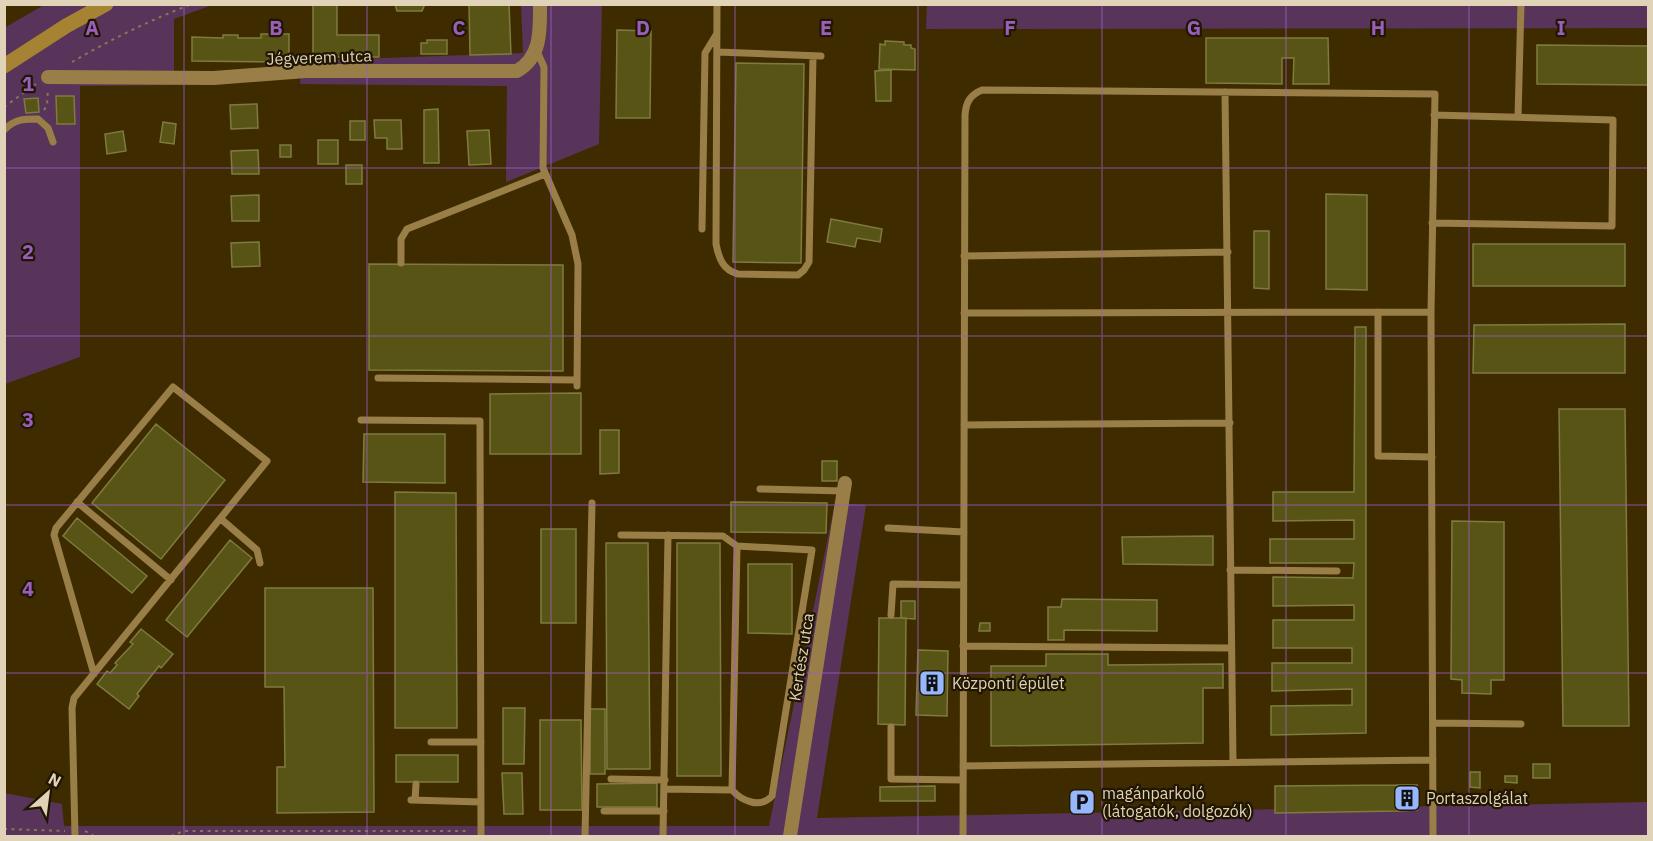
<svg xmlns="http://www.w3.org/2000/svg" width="1653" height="841" viewBox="0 0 1653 841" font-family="'IBM Plex Sans',sans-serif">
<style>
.green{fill:#59345a}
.building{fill:#585415;stroke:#7f7b3f;stroke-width:1.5}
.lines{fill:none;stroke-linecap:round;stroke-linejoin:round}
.path{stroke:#887853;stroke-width:2;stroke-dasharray:3 4.5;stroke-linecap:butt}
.service{stroke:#997f47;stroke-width:7}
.minor{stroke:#997f47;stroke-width:14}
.primary{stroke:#a68332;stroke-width:15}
.grid{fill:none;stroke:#9a5ebd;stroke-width:1.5;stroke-opacity:0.55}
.labels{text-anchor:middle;stroke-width:4.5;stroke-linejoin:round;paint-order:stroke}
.street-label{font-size:16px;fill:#e1d3b7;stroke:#201601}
.poi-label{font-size:16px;fill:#e1d3b7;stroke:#201601;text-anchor:start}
.grid-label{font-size:20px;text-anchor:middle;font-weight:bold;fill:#9a5ebd;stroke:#201601;stroke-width:4.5;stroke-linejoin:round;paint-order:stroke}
</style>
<rect width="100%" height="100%" fill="#3e2c00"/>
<path class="green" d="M927,4L1648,5V28L926,29Z
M44,5H212L174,19V85L80,86V357L5,384L4,28Z
M521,5H602L599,144L506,182L507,86L300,84L302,61L523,53Z
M835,503L866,505L817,818L1648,802V836H5L4,793L62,804L64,826H769Z"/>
<path class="building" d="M313,4H368L337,5V35H379V57H313Z
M395,4H425L422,11H397Z
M469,4H509L511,54L470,55Z
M617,30L651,31L650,118H616Z
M261,34H289V62L192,61V37L223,38V35H238V38H261Z
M1206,38H1328L1329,84H1293L1294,58H1282V84L1206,83Z
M427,40H447V54H421V43H427Z
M885,41L904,42V45H911V48L915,49V70L879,69L880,44L885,45Z
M1537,45L1648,46V85L1537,84Z
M736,63L804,64L801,263L733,262Z
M891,70V101H876L875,71Z
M56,96H74L75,124H57Z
M38,98L39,112L26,113L24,99Z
M257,104L258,128L231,129L230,105Z
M438,109L439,163H424V110Z
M374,120H401L402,149H387V138H375Z
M350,121H365V140H350Z
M163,122L176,124L174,144L160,142Z
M489,130L491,164L469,165L467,131Z
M123,131L126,151L107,154L105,134Z
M318,140H338V164H318Z
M280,145H291V157H280Z
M258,150L259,174H232L231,151Z
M346,165H362V184H346Z
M1326,194L1367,195V290L1326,289Z
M259,195V221H232L231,196Z
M831,219L882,229L880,242L857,238L855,247L827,242Z
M1254,231H1269V289L1254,288Z
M259,242L260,266L232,267L231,243Z
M1473,244H1625V286H1473Z
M369,264L563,265V371L369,370Z
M1625,324V373H1473L1474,325Z
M1355,327H1366V733L1271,735V706L1352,705V689L1272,691V663H1352V648H1273V620H1354V605L1273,606V577L1353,578L1354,563H1270V539H1354V520L1273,521V492H1354Z
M581,393V454H490V394Z
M1559,409H1625L1629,726H1563Z
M156,424L225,480L161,559L92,503Z
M600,430H619V473L600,474Z
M364,434H445V483L363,482Z
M822,461H837V481H822Z
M395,492L456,493L457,728H395Z
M731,502L827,503L826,533L731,532Z
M77,518L147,576L132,593L63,536Z
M1452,521L1504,522V680H1491V694L1462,693V680L1451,679Z
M541,529H576V623H541Z
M1213,536V565L1123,564L1122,537Z
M230,540L252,558L187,637L166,620Z
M606,543H648L650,769H607Z
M677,543H720L721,776H677Z
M748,564H792V634L748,633Z
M265,588H373L374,812L277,813V767H285L284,687H265Z
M1062,599L1157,600V631L1064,630V640H1048V607H1061Z
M901,601H915V619L901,618Z
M879,618H906L905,725L878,724Z
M980,623H990V631H979Z
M141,629L173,654L161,668L159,666L137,694L139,696L129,709L97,684L107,671L110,673L117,665L115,663L133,644L130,642Z
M918,650L948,651L947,716L916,715Z
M1046,654H1108V665L1223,664V688H1203V743L991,746V666H1046Z
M503,708H525L524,764H503Z
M590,709H605V774H590Z
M540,720H581L582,810H540Z
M396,755H458V782H396Z
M1533,764H1550V778H1533Z
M1470,772H1480V788L1470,787Z
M502,773H522L523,814H504Z
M1505,776H1517V783L1505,782Z
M657,783V807H597V784Z
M1397,785H1417V810L1398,811Z
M1397,785L1398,811L1275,813V786Z
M935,786V801H880V787Z"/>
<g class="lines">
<path class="path" d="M72,62C110,40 150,20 192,4
M4,107L36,84
M44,110L47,105L48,89
M4,829L65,831
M85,831L94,836
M171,836L184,831H470"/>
<path class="service" d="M717,4L716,244C719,259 723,270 738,274L798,275L804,270L809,262L813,57
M536,49L544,67L543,168L572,235L578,264L577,386
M717,52L821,56
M1225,92L1233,762
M1518,117L1521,4
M4,130C15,119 23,119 38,119L48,128L53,142
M1432,223L1612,226L1613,120L1434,115
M702,229L705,53L716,35
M964,256L1228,252
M401,263V239L407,229L545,174
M1378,312V456L1432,457
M964,313L1431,312
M378,378L577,380
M361,420L480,421L481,836
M964,425L1230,423
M760,489L844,491
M77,502L171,580
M221,519L257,550L260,563
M888,528L964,532
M621,535L723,536L737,546L812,550L772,796C760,809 742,801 732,790L664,789
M1230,570L1337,571
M891,615L893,584L963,585
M963,646L1231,648
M1433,723L1521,724
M891,727V779L963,780
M431,742H481
M963,766L1433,760
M611,779L665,780
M732,790L737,546
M411,800L481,802
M415,800L416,784
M604,811H664
M75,836L72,708L74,698L267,461L173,387L56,528L54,535L94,674
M585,836L592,503
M663,836L668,535
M963,836L965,115C966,102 970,95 982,90L1435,94L1431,312L1433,836"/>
<path class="minor" d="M48,77L214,78L306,71H517C542,57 540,29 540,4
M790,836L845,483"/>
<path class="primary" d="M4,66L66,26L106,4"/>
</g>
<path class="grid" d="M184,4V836M367,4V836M551,4V836M735,4V836M918,4V836M1102,4V836M1286,4V836M1469,4V836M4,168H1648M4,336H1648M4,505H1648M4,673H1648"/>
<defs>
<symbol id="building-square" viewBox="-11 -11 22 22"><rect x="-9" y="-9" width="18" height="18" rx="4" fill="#96b6fd" stroke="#201601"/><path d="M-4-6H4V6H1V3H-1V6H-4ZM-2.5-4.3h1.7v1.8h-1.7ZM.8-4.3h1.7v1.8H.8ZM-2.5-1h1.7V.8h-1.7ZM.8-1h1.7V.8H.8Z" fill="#111"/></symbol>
<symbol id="parking-square" viewBox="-11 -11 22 22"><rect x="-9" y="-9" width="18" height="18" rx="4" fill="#96b6fd" stroke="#201601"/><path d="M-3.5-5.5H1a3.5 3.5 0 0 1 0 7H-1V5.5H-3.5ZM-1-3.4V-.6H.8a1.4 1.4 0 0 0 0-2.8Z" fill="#111"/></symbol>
</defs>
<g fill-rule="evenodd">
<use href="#building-square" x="917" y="668" width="30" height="30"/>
<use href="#building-square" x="1392" y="783" width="30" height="30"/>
<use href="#parking-square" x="1067" y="787" width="30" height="30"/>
</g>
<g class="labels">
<g class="street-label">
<text transform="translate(319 57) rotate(-2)" y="6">Jégverem utca</text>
<text transform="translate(801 657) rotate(-81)" y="6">Kertész utca</text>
</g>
<g class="poi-label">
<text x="952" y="689">Központi épület</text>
<text x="1102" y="799">magánparkoló<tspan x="1102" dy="18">(látogatók, dolgozók)</tspan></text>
<text x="1426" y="804">Portaszolgálat</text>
</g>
</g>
<g class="grid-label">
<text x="92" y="35">A</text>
<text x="276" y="35">B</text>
<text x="459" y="35">C</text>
<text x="643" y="35">D</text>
<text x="826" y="35">E</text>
<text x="1010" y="35">F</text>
<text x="1194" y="35">G</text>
<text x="1378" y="35">H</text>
<text x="1561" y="35">I</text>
<text x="28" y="91">1</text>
<text x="28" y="259">2</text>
<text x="28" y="427">3</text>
<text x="28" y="596">4</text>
</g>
<rect width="1653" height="841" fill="none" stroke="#e1d3b7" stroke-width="12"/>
<g transform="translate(48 793) rotate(28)" stroke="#201601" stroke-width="4.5" paint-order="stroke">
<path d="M0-4.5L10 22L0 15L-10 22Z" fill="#e1d3b7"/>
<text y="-9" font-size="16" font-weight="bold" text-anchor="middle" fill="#e1d3b7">N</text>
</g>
</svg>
